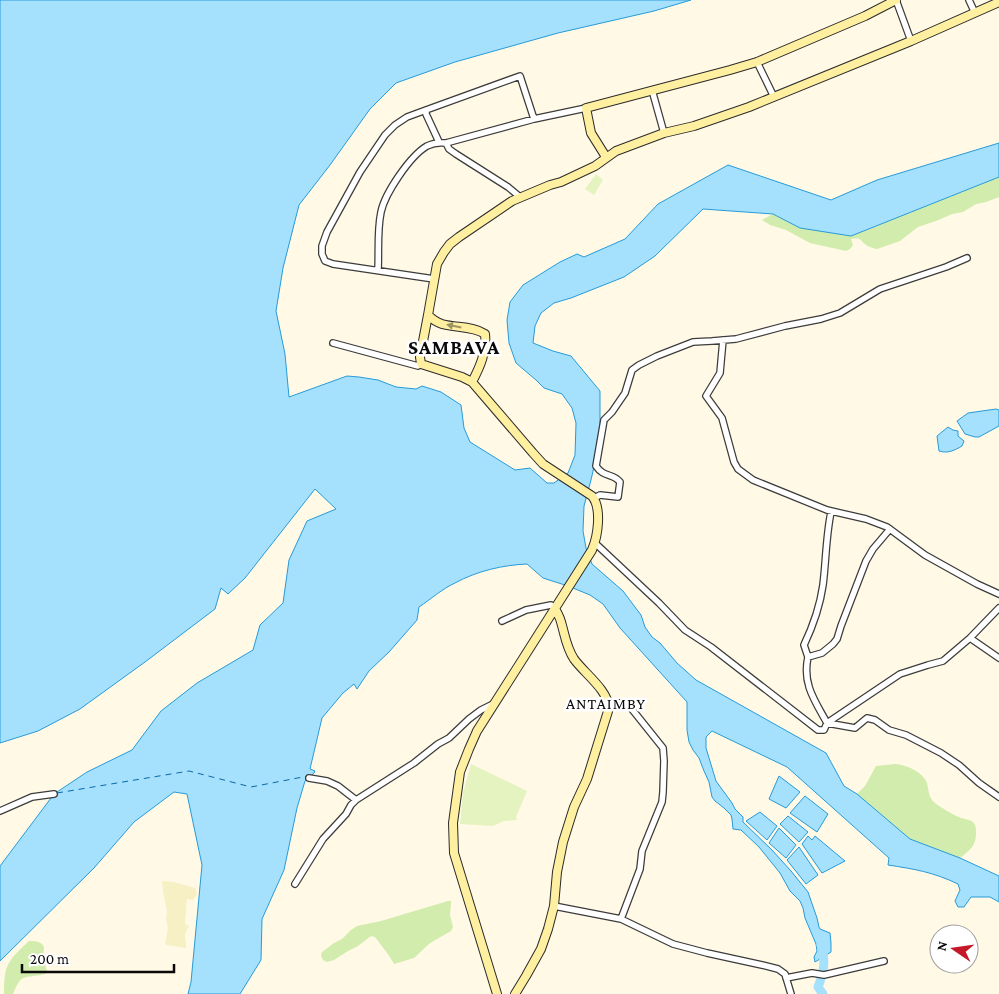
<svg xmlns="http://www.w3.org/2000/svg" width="999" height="994" viewBox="0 0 999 994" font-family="'Crimson Pro',serif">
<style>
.farmland{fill:#f7f0c4}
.green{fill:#d1ecad}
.pitch{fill:#e4f3bf}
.water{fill:#a5e0fc;stroke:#269bd9}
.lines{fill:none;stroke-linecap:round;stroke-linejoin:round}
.river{stroke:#a5e0fc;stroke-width:9}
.ferry{stroke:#0a69a4;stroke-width:1;stroke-dasharray:6 5;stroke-linecap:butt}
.street-casing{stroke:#3c3c3c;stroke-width:8}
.secondary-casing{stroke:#2b2b2b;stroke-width:10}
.street{stroke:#fff;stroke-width:5.5}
.secondary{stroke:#fff0a1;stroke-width:8}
.oneway{fill:#9d9464}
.labels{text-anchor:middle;stroke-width:5;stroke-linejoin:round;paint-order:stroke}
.neighbourhood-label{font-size:16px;letter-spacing:1px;fill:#090909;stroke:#fff}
.district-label{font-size:20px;font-weight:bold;letter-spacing:1px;fill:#090909;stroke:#fff}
</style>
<rect width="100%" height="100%" fill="#fff9e6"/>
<path class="farmland" d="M162,881L174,882L195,888L196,890L197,894L193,900L187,899L185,922V924L189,926L185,934V939L186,942V948L166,945L165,944L168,928L166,919L167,911L164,897Z"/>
<path class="green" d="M999,177V197L986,202L976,204L963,212L952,214L936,221L918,227L900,241L877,249C873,248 868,247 865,244C859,239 860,237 851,239L853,245L850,249L846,251L810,243L786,230L770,225L762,220L773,214L800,228L851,236Z
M895,764C906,765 922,771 927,783C929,791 928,797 935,803C942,808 951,814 959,817C963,819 969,819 973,822C976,825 976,829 976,833C976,846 970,850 960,858L910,839L857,794L865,786L876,766Z
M448,901H451V903L450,915L453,927L451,931L430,943L414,958L394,964C389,954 382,947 375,937L371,936L358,946L348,951L334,960L327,962L323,960L321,956L322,952L334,943L342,939L351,930L357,926L381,921Z
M29,941C35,941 41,941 44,947L43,958L47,971L45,974C24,979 22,972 13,994H4C4,964 8,961 29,941Z"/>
<path class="pitch" d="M596,174L603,180L594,195L585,189Z
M471,764L527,791L516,817L517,820L504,821L493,826L460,824L463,793Z"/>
<path class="water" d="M0,0H691L654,11L558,33L455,62L396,83L370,109L330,165L299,205L283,268L276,311L285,354L289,397L347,376L359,377L378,380L396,387L416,389L422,386L441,392L461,405L464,428L470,442L515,470L530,468L547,483H554L568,473L575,455L576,423L572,408L562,394L544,388L536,380L516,363L509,343L507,320L510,302L523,285L560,262L577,254L584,257L625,239L658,204L728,165L831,200L877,180L999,143V177L851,236L800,228L773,214L703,209L655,256L624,277L571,298L554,303L541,313L535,326L533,343L553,351L571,356L600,391V440L591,480L584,506L583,531L586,548L592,564L623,591L641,615L645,627L652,637L660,643L677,663L696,680L826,753L844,786L857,794L910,839L960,858L999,876V902L990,897H971L964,907H958L955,901L960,890L958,884C933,872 914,869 888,865L889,858L787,767L712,731L706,737V748L716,781L732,803L735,809L743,817V822L772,850L791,871L808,892L817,918L819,927L820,929L830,933L831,943V952L815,962L814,957L817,951L816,944L805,918L803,908L800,901L790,891L780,873L759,847L741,830L733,829L732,819L731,815L724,808L715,801L712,797L709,782L704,771L699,758L693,750L689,742L687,730V702L620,628L603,604L590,595L568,586L543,578L527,564C503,565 477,571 455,583C442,589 431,599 419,607L417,620L389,652L369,671L357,689L354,684L343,693L322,718L310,769L315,771L314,773L305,781L297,808L284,870L262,919L261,960L240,994H188L191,982L202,865L187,794L174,792L134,822L94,868L0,961V866L54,794L87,772L132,750L161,711L197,683L253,650L260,625L283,603L289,560L307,521L336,509L315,489L245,578L228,594L221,588L215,609L145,662L80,709L38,731L0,743Z
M996,409L999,410V426L979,437H975L965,434L957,421L968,413Z
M948,427L953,430L958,431V436L964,441L962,446C955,450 948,454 939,451L937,436Z
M779,776L800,792L786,808L769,799Z
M805,796L828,814L817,832L790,813Z
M760,812L777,826L767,840L746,821Z
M788,816L808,832L799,842L780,824Z
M779,828L796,845L786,858L769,843Z
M808,836L812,840L815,836L845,861L822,873L802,844Z
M799,847L818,875L806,884L787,860Z"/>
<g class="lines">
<path class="river" d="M821,945C826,960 824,972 818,987L823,994"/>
<path class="ferry" d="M57,793L189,771L251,787L308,776"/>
<defs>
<path id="street" d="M896,0L911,41
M969,0L975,13
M757,62L774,97
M652,90L664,133
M426,110L520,76L534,119
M446,143L449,149L456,154L508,187L520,197
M378,270C379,251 377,231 381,212C385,193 410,156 427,146C433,143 439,142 446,143L534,119L586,108
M434,279L333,264L325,261L322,254V246L327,232L360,172L385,135L395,125L407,117L426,110V114L439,142
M723,340L720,373L706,396L722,418L734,462L738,469L753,480L827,510L866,519L887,527L925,555L977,584L999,594
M333,343L418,366L421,364
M594,498L600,495L618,497L620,482C613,473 604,478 596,466L604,420L612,412L625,393L632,370L639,365L657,356L693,342L712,341L736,339L785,326L821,319L840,313L880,289L946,267L967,258
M831,512C826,536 826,561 823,585C820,606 813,626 804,645L808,657L822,653L833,644L837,639L841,626L866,561L873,549L890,529
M595,543L659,603L685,630L711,647L818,730H824L827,723L900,674L928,665L943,661L970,638L999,608
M502,621L526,610L551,605L555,608
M970,638L999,658
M808,657C802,684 815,701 827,723L855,728L867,718L875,720L889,730L906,735L941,753L959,765L979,783L999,797
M609,703H622L631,708L663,748L664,761L663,792L662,802L642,851L640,869L621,919
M309,778L327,781L338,786L356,800L414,763L438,744L449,738L469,719L481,710L493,704
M0,811L32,797L54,794
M295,884L323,839L346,814L351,805L356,800
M554,906L621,919L673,944L707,953L762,965L778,969L785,974L791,994
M786,978L812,973L824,975L884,961"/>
<path id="secondary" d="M606,157L591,133L586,108L730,70L757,62L865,16L896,0
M428,315L437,264L444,252L450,244L459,237L512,201L550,185L561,182L595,166L616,151L664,133L694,126L749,107L911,41L999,2
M472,382C480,367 487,351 485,334C473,326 456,328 442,324C436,322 432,319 428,315L420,357L421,364L462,377L472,382L533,453L543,464L592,496C602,508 598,536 592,550L477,731L469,749L460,772L453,823L454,853L497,994
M515,994L526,976L541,949L548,929L554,906L557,872L563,842L574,807L587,779L609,708C608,690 584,673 574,659C566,647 565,635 561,622C560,617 557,613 555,608"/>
</defs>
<use href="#street" class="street-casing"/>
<use href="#secondary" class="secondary-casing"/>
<use href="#street" class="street"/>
<use href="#secondary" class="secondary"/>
</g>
<defs><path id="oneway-solid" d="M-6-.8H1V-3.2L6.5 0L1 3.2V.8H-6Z" transform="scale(1.25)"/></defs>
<use class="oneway" href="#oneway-solid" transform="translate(454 326) rotate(-169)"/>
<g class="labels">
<g class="neighbourhood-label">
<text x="606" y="709">ANTAIMBY</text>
</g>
<g class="district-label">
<text x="454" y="354">SAMBAVA</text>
</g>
</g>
<g transform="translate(954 949) rotate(283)"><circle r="24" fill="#ffffff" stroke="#9d9d9d"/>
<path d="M0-4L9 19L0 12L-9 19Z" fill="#c41728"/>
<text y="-8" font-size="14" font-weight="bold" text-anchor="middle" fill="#090909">N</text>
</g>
<path d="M22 964v8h152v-8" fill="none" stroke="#090909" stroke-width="2.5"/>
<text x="30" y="964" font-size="15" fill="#090909" stroke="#ffffff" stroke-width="4" paint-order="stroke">200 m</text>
</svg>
